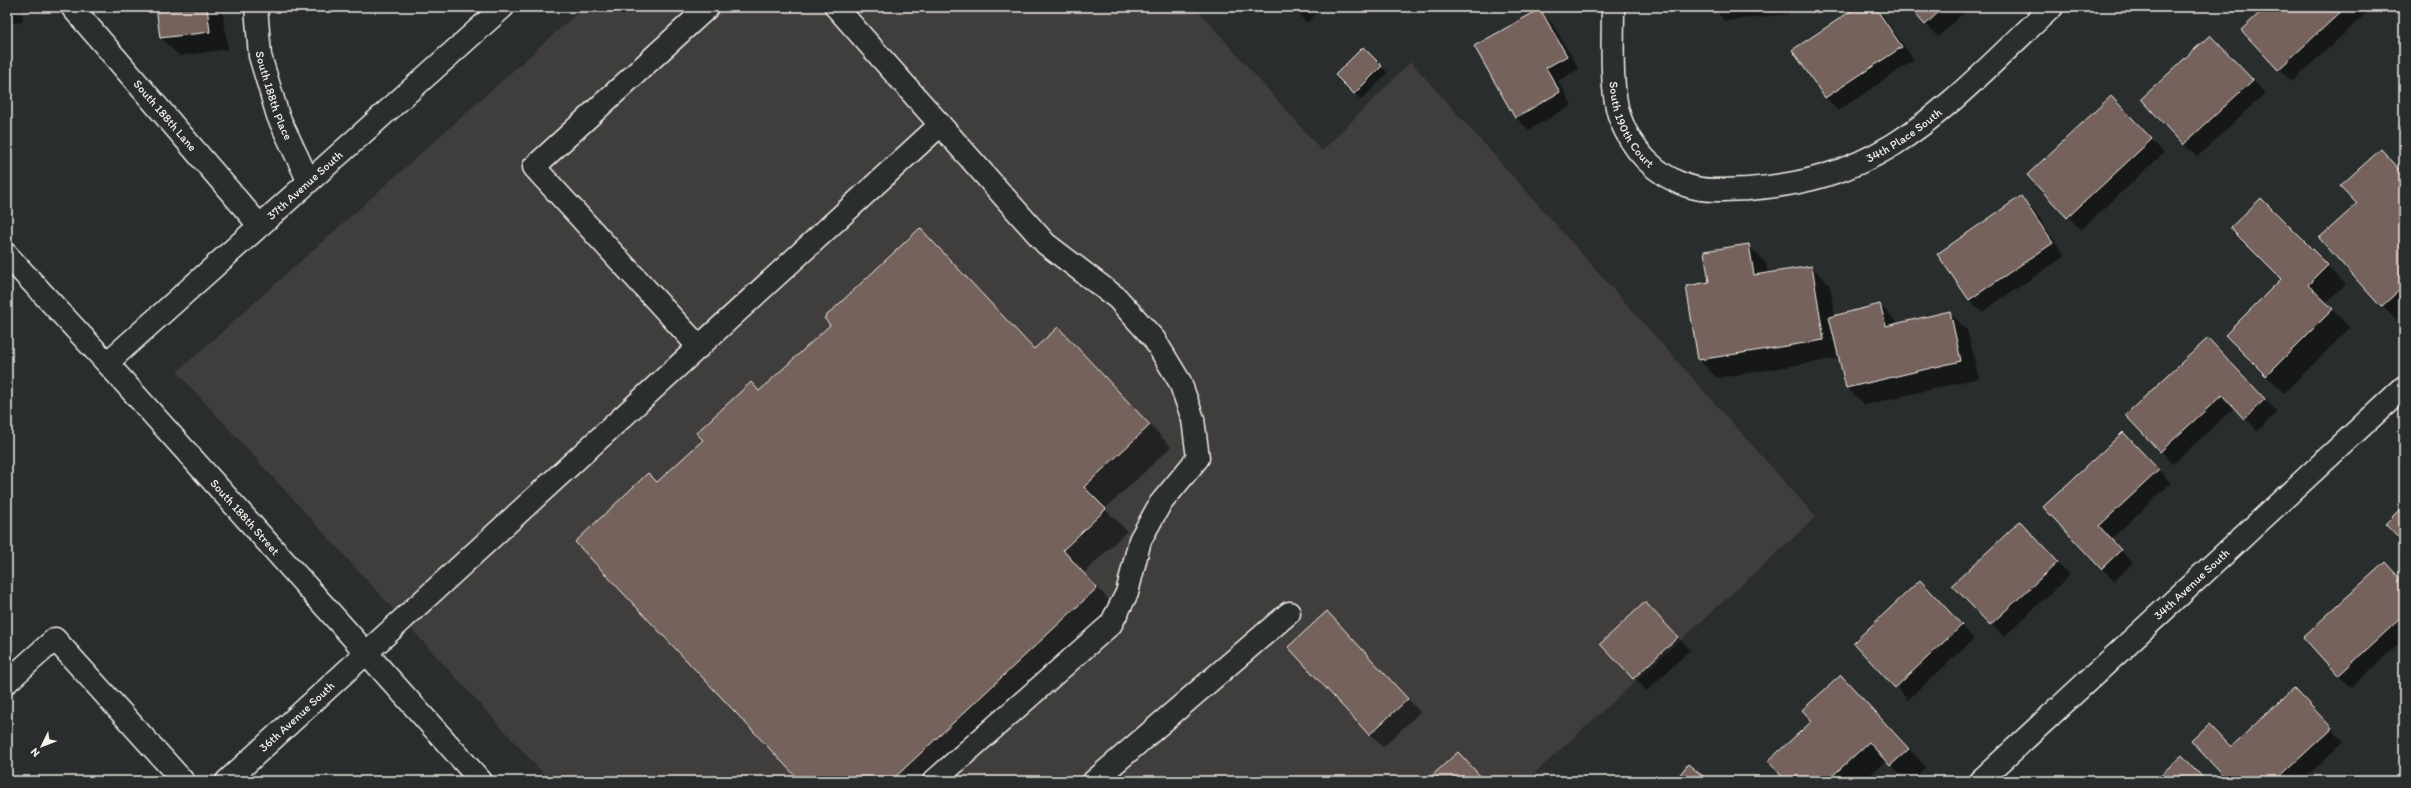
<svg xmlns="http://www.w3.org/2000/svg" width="2411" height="788" viewBox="0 0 2411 788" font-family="Itim,sans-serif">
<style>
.built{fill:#403d3c}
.shadow{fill:#0007}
.building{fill:#74625d;stroke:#f4f1e8}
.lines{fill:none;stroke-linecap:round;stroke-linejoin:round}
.minor-casing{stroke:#f4f1e8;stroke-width:25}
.major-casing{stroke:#f4f1e8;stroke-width:25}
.minor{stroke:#2a2d2e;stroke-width:22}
.major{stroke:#2a2d2e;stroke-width:22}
.labels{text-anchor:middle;stroke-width:4;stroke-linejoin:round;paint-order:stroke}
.street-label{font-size:12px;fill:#f4f1e8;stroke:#2a2d2e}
</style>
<rect width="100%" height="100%" fill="#2a2d2e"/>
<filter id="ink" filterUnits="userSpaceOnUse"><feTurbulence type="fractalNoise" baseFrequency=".025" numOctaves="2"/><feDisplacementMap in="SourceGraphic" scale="8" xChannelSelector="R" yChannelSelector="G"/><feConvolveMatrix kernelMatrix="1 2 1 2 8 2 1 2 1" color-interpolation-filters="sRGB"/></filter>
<g filter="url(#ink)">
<path class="built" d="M584,7H1195L1322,151L1411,62L1816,517L1526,781H550L177,372Z"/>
<path class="shadow" d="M7,7H21L23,22L7,24Z
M157,7H222L228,49L179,56L161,38Z
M1291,7H1323L1307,23Z
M1712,7H1788L1789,14L1725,21Z
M1859,7H1877L1914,60L1838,111L1826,98L1794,50Z
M1910,7H1970L1938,37Z
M2268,7H2373L2292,82L2242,30Z
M1539,10L1552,23L1579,69L1558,81L1572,105L1529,130L1516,118L1476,47Z
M1363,49L1388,73L1361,100L1337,75Z
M2223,49L2265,93L2197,157L2184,144Z
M2124,110L2164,153L2081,230L2028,175Z
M2381,150L2404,173V320L2400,324L2321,238L2358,204Z
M2021,198L2034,210L2065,256L1982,312L1969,300Z
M2261,199L2345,284L2326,303L2350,328L2284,393L2226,335L2282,279Z
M920,229L1035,350H1079L1171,447L1105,509L1127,531L1084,573L1118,610L936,781H801L657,483L831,325Z
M1748,245L1766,263L1768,274L1812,267L1830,285L1835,316L1880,305L1898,323L1949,312L1967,330L1979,378L1865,405L1847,388L1840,358L1717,378L1699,360L1710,283Z
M2221,352L2277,412L2258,431L2235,407L2173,464L2127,415Z
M2136,446L2171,483L2111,539L2133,563L2114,581L2045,507Z
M2033,536L2070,575L2004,637L1954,585Z
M2385,563L2404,583V639L2351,688L2338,675Z
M1933,595L1974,639L1908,700L1896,687Z
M1645,603L1690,650L1647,691L1602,644Z
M1339,625L1420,712L1383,747L1289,648Z
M1841,676L1926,767L1910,781H1906L1886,760L1864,781H1787L1813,721Z
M2307,702L2344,741L2302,781H2229L2231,748Z"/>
<path class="building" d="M156,7H207L210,32L160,38Z
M1857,7H1875L1902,47L1825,98L1792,50Z
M1909,7H1944L1925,25Z
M2266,7H2346L2278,70L2241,30Z
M1540,9L1567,56L1546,68L1560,92L1515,118L1474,46Z
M2210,35L2253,80L2183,145L2141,99Z
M1363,47L1382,66L1354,94L1335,75Z
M2111,96L2152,139L2067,218L2027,175Z
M2381,149L2404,174V286L2381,307L2319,238L2357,204L2340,186Z
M2021,196L2053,243L1969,300L1937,254Z
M2261,198L2328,265L2308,285L2333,309L2266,376L2225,335L2281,279L2230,228Z
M920,228L1034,349L1058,327L1150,425L1084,487L1106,509L1063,550L1097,588L891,781H800L575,542L648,473L657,482L703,440L696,433L751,382L759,391L830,325L824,318Z
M1749,244L1754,275L1812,266L1824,340L1698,360L1686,286L1709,282L1704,251Z
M1880,304L1886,326L1950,311L1961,361L1846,388L1829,317Z
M2208,338L2265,399L2244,419L2222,395L2160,452L2125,415Z
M2123,432L2159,470L2099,526L2121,550L2101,569L2043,507Z
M2404,505V544L2385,524Z
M2020,521L2058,562L1990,625L1952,585Z
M2385,562L2404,583V615L2338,676L2303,637Z
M1920,580L1962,625L1895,688L1853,643Z
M1645,602L1678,637L1633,679L1600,644Z
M1327,611L1408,699L1369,735L1288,647Z
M1841,675L1909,749L1890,766L1869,742L1827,781H1786L1768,761L1812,721L1802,710Z
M2294,688L2332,728L2275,781H2228L2191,741L2209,724L2231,747Z
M1458,752L1485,781H1426Z
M2182,755L2206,781H2154Z
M1688,764L1709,781H1675Z"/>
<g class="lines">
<defs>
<g id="minor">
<path id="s1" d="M72,7L259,225"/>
<path id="s2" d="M256,7L260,56L278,116L308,180"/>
<path d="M836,7L1046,244L1117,298L1154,339L1180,382L1193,419L1198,458L1160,504L1140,540L1127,593L1111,624L934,781"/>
<path id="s3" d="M1613,7C1613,38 1610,91 1620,118C1631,149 1656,176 1688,186C1707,192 1728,190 1748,189C1801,185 1847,173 1893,145C1952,108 2001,53 2052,7"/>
<path d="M699,347L534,167L708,7"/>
<path id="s4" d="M107,363L503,7"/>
<path d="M7,682L55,639L183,781"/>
<path id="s5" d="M227,781L940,125"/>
<path d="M1094,781L1289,613"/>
<path id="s6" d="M1980,781L2404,387"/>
</g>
<g id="major">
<path id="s7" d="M7,255L107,363L481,781"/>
</g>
</defs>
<use href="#minor" class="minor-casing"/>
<use href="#major" class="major-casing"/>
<use href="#minor" class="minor"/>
<use href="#major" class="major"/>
</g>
</g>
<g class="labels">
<g class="street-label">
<text dy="4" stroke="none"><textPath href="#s2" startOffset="91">South 188th Place</textPath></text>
<text dy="4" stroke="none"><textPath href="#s1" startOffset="143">South 188th Lane</textPath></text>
<text dy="4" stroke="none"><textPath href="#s3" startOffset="122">South 190th Court</textPath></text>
<text dy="4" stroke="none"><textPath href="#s3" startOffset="439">34th Place South</textPath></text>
<text dy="4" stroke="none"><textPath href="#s4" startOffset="266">37th Avenue South</textPath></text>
<text dy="4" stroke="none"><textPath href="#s7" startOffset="354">South 188th Street</textPath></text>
<text dy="4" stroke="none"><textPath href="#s6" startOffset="289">34th Avenue South</textPath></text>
<text dy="4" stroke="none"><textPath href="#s5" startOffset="95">36th Avenue South</textPath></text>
</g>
</g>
<rect width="2411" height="788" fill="none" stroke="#2a2d2e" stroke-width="24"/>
<rect x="12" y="12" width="2387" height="764" fill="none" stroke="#f4f1e8" stroke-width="1.5" filter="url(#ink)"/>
<g transform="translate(42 746) rotate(227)" stroke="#2a2d2e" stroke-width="3" paint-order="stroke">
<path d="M0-3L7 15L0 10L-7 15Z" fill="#f4f1e8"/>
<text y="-6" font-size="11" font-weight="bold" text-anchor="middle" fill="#f4f1e8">N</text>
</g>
</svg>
